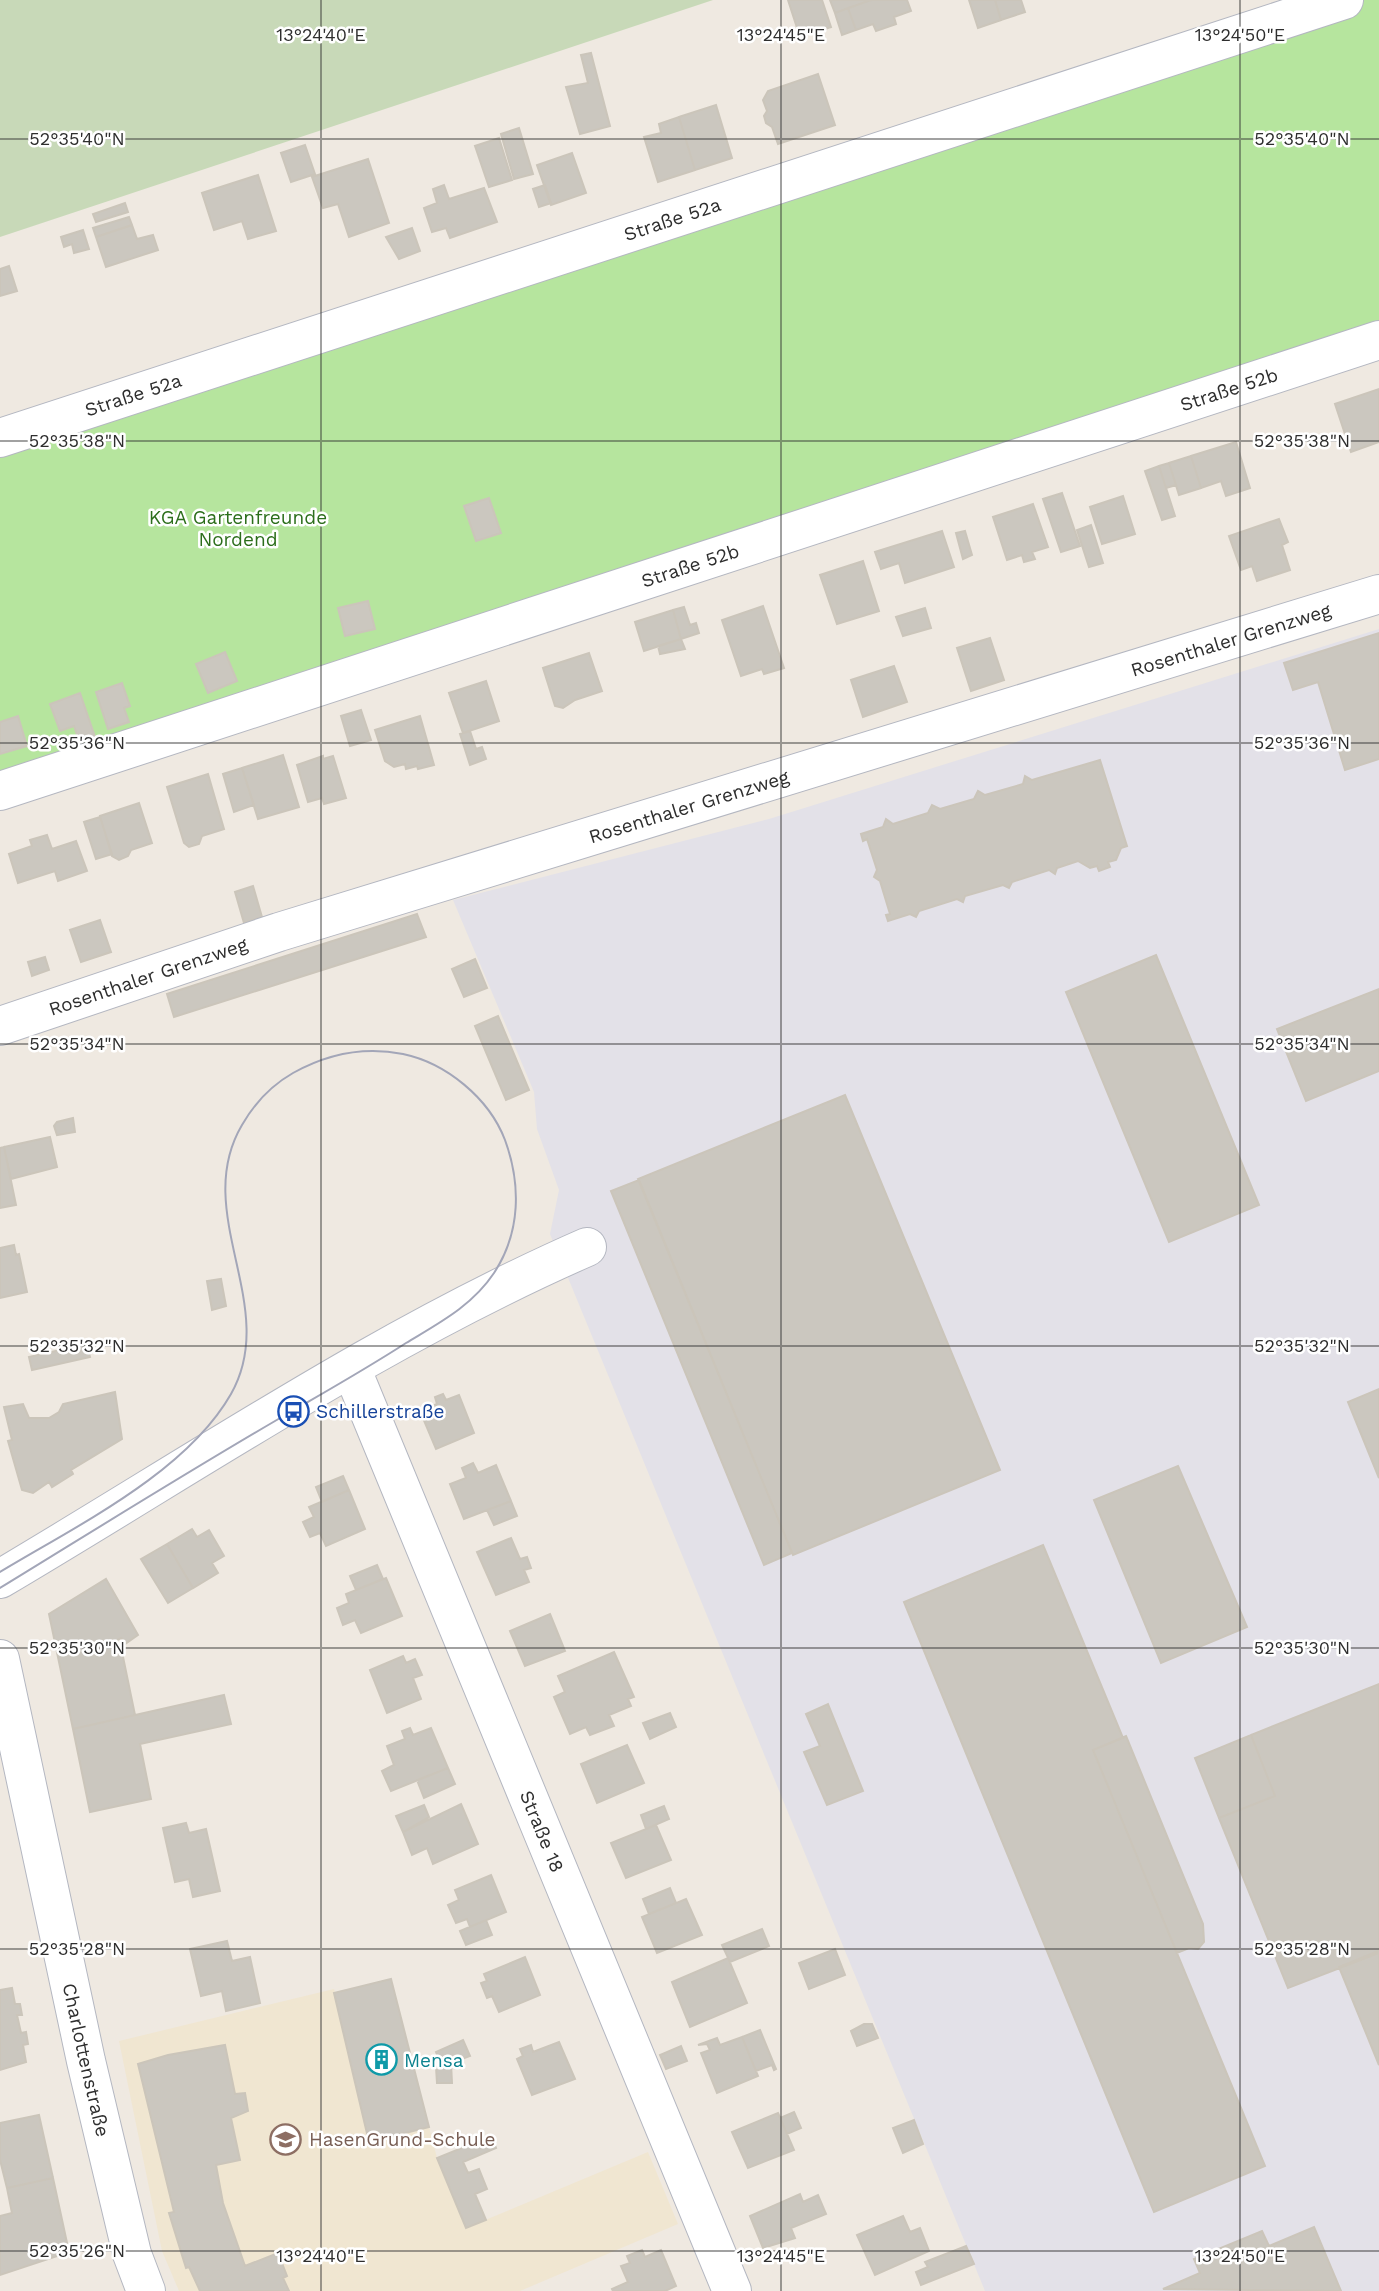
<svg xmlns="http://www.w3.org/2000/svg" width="1379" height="2291" viewBox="0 0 1379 2291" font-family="'Work Sans',sans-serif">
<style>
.industrial{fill:#e3e1e8}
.education{fill:#f0e6d1}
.green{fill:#b6e59e}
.cemetery{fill:#c8d9b8}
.building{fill:#cbc7bf;stroke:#cbc5ba;stroke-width:2}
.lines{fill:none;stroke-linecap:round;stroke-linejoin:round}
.minor-casing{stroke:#b4b7c1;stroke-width:40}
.minor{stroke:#fff;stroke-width:38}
.tram{stroke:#a3a6b8;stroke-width:2}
.ticks{fill:none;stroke:#2e2e2e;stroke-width:2;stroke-opacity:0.45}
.labels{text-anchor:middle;stroke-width:5;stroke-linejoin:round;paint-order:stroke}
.street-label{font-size:19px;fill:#2e2e2e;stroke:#fff}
.park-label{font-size:19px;fill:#2c6e1b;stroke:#fff}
.transit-label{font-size:19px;fill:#164399;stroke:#fff;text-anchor:start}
.culture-label{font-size:19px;fill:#0d838f;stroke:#fff;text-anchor:start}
.education-label{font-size:19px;fill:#785e54;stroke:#fff;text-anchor:start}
.ticks-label{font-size:18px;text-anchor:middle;fill:#2e2e2e;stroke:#fff;stroke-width:5;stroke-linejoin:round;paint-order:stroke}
</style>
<rect width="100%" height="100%" fill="#efe9e1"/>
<path class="industrial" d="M1379,629V2291H985L550,1234L559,1190L537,1129L534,1092L453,900L769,819Z"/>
<path class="education" d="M391,1979L437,2158L466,2228L648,2152L678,2224L520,2291H179L162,2251L119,2041L334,1989L335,1993Z"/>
<path class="green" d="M1344,0H1379V322L0,772V438Z"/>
<path class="cemetery" d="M0,0H713L0,237Z"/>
<path class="building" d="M788,0H822L831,27L800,37Z
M830,0H871L835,13Z
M871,0H907L911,11L894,17L896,24L876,31L873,24L856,30L848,8Z
M969,0H995L1001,20L978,28Z
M995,0H1021L1025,12L1001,20Z
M848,8L856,30L842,35L835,13Z
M591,53L610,126L580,134L566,87L588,83L581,55Z
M818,74L835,125L778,144L772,127L766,123L764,116L767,111L763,100L768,91Z
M716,105L732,158L695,170L679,117Z
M679,117L695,170L658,182L644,137L661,133L659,124Z
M519,128L533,174L514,179L501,134Z
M499,138L512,180L489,187L475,146Z
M305,145L315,174L291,182L281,153Z
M572,153L586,193L551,205L537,165Z
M368,159L389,223L349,237L338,204L323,208L312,177Z
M258,175L276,231L248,239L242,221L214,230L202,193Z
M444,185L449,199L484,188L497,222L450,238L446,228L432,232L424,208L437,203L433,189Z
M545,185L551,203L539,207L533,189Z
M125,203L128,212L96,222L93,214Z
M129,217L132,225L96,237L93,228Z
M132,225L137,239L153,235L158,250L106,267L96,237Z
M412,228L420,251L399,259L386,237Z
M83,230L89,249L74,253L72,244L64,247L61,237Z
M9,266L17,291L0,296V269Z
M1379,389V442L1351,452L1335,404Z
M1236,442L1250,488L1226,496L1221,481L1201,488L1191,456Z
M1191,456L1201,488L1179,495L1169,463Z
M1169,463L1176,485L1166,488L1159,466Z
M1159,466L1175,516L1162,520L1145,471Z
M1062,493L1080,546L1061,552L1043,499Z
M1123,496L1135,534L1102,544L1090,507Z
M489,498L501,533L476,541L464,506Z
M1033,504L1048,547L1032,552L1035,559L1024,562L1022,555L1007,560L993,517Z
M1279,519L1288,542L1282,545L1290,570L1257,581L1252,566L1241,570L1229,536Z
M1091,525L1103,563L1089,567L1077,530Z
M942,531L954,567L905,583L899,563L881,569L875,552Z
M965,531L972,555L963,559L956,533Z
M863,561L879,611L837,624L820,575Z
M368,601L375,629L345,636L338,608Z
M763,606L784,668L764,674L762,669L741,676L722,620Z
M684,607L690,625L696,623L699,633L681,639L673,610Z
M925,608L931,628L903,636L896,617Z
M673,610L681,639L644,651L635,622Z
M1379,633V759L1345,770L1318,682L1293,690L1284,663Z
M990,638L1004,680L971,691L957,648Z
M681,639L685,649L660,654L658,646Z
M225,652L237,681L208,693L196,664Z
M589,653L602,691L575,700L563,708L555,706L543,668Z
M894,666L907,702L863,717L851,680Z
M486,681L499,721L463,733L449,693Z
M122,683L130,706L124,708L129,722L108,729L96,692Z
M80,693L95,737L80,743L74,726L60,731L50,704Z
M361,710L371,740L350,746L341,716Z
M18,716L27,746L0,754V722Z
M420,716L434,765L418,769L417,766L406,769L405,764L394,767L385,761L375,730Z
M470,731L476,749L482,747L486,759L470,765L460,734Z
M283,755L299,807L258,819L242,768Z
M323,756V759L333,756L346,798L324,804L322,798L308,802L297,765Z
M1100,760L1127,846L1121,848L1116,860L1108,862L1110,867L1099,871L1097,866L1090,868L1078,861L1057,868L1055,874L1049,870L1012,882L1009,888L1003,885L965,896L963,902L957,899L919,911L916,917L910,914L888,921L886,915L890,914L880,881L874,877L877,870L867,839L863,841L861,834L883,827L886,819L893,824L928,813L932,805L940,809L974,799L978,791L985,795L1023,784L1025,776L1032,780Z
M242,768L254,805L234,812L223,774Z
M208,774L224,829L202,836L199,844L189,847L184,843L167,787Z
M139,803L152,843L131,850L128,856L119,860L112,856L100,816Z
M100,817L112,854L96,859L84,822Z
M47,835L52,849L76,841L87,871L58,881L55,871L18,883L9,854L32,846L30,840Z
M253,886L262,917L244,923L235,892Z
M417,914L426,937L174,1017L167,994Z
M100,920L111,952L81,962L70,930Z
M1156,955L1259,1205L1169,1242L1066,992Z
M45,957L49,970L32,976L28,962Z
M475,959L487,988L464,997L452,969Z
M1379,989V1071L1306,1101L1277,1029Z
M498,1016L529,1090L506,1100L475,1026Z
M845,1095L1000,1470L793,1555L638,1179Z
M73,1118L75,1132L57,1135L54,1126L57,1122Z
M50,1137L57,1167L11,1179L4,1147Z
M4,1147L16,1205L0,1208V1148Z
M639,1180L792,1553L764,1565L611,1191Z
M14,1245L16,1255L19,1254L27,1292L0,1298V1248Z
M221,1279L226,1306L212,1310L207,1281Z
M87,1344L90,1357L32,1370L29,1357Z
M1379,1389V1478L1348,1402Z
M115,1392L122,1439L71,1470L73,1474L52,1487L49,1482L33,1493L22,1490L8,1441L12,1440L4,1407L23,1404L29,1418H49L59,1412L63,1404Z
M443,1394L446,1400L459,1395L474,1433L436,1449L420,1411L437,1404L435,1397Z
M473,1463L478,1473L496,1465L511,1501L464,1519L450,1484L466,1478L462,1468Z
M1178,1466L1247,1627L1161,1663L1094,1500Z
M343,1476L349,1490L322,1502L316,1487Z
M349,1490L365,1529L326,1546L320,1533L310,1537L303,1522L314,1517L309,1507Z
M511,1501L517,1516L494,1525L487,1510Z
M192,1529L197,1537L209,1530L224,1556L212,1563L218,1573L193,1588L167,1544Z
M511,1538L520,1559L527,1557L531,1568L524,1570L529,1582L496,1595L477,1552Z
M167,1544L193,1588L168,1603L141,1559Z
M1043,1545L1123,1738L1093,1750L1265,2166L1154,2212L904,1602Z
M377,1565L383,1579L356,1590L350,1576Z
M386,1578L402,1616L361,1633L355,1620L343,1625L337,1608L349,1603L346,1594Z
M106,1579L138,1635L125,1644L121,1638L117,1640L114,1649L122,1652L135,1715L73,1729L49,1614Z
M550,1614L565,1651L525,1666L510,1631Z
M614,1652L634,1697L628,1699L631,1706L609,1715L614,1726L590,1735L586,1727L570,1734L554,1697L565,1692L558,1676Z
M403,1656L406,1663L415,1659L422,1675L413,1678L421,1699L387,1713L370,1670Z
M1379,1684V1953L1288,1988L1219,1818L1275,1796L1251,1735Z
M224,1695L231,1724L140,1744L151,1799L90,1812L73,1729Z
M828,1704L863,1791L827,1805L804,1752L820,1746L806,1714Z
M670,1713L676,1727L650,1739L643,1723Z
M410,1728L413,1735L431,1728L448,1768L391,1791L382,1771L394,1765L387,1746L405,1739L402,1731Z
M1251,1735L1275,1796L1219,1818L1195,1758Z
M1126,1736L1203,1924L1204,1942L1198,1949L1189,1948L1177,1953L1093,1750Z
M627,1745L644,1783L597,1803L581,1764Z
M448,1768L455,1784L424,1798L417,1780Z
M461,1804L478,1844L433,1864L427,1848L412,1855L403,1832Z
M424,1805L429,1817L403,1832L396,1816Z
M664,1806L669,1819L646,1829L641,1815Z
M186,1823L189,1833L206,1829L220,1891L193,1897L189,1879L175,1882L163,1828Z
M656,1825L671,1860L626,1878L611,1843Z
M491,1875L506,1912L470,1927L467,1919L456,1923L448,1905L459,1900L455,1890Z
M670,1888L676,1903L649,1914L643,1899Z
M686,1899L702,1935L657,1953L642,1917Z
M486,1920L492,1935L466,1945L460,1931Z
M762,1929L769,1946L730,1962L722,1945Z
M227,1941L232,1961L250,1957L260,2003L226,2011L222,1991L201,1996L190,1949Z
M835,1949L845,1975L809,1989L799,1963Z
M1378,1951L1379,1953V2065L1339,1967Z
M525,1957L540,1995L499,2012L492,1996L487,1998L481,1983L487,1981L484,1974Z
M728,1958L747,2003L690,2027L672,1982Z
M391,1979L429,2127L369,2142L334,1993Z
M12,1988L15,2004H20L22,2015H17L21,2033L26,2032L28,2044L23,2045L26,2062L0,2070V1990Z
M864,2024H872L878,2038L857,2046L851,2031Z
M760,2030L776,2069L774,2070L772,2065L756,2071L742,2037Z
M742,2037L758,2076L717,2093L701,2053L710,2050L707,2044L698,2045L717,2038L720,2045Z
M463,2040L470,2056L451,2063L452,2083H437L436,2067H442L436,2052Z
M559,2042L575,2079L532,2095L517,2059L523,2056L520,2049L531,2045L533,2052Z
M225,2045L235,2094L245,2093L248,2111L231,2118L240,2160L216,2165L223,2203L245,2266L278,2253L287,2276L283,2278L289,2291H200L189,2267L186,2268L169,2213L174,2212L138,2064L168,2055Z
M681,2046L687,2061L666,2069L660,2055Z
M794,2112L801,2128L787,2134L780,2118Z
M778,2113L794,2150L748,2168L732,2132Z
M39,2115L53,2178L7,2188L0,2160V2123Z
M914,2120L923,2144L903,2153L893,2128Z
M491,2136L496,2148L463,2162L468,2173L479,2169L487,2189L475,2194L486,2220L466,2228L437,2158Z
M53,2178L69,2252L0,2275V2216L12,2213L7,2188Z
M800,2194L803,2202L818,2195L826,2214L791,2228L795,2238L763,2248L750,2216Z
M903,2216L910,2232L920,2228L929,2251L875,2275L857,2235Z
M1314,2227L1341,2291L1163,2289L1200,2273L1194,2259L1262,2231L1269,2246Z
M966,2246L974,2264L921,2285L916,2272L928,2267L925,2262Z
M642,2250L645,2257L661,2250L676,2286L665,2291H613L612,2289L628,2282L621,2266L630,2263L627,2256Z"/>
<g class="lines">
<defs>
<g id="minor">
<path id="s1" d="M0,438L1344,0"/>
<path id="s2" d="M0,791L1379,340"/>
<path id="s3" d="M0,1026L279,932L1379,594"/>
<path id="s4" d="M352,1370L732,2291"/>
<path d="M0,1579C193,1465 381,1337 587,1247"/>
<path id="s5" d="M0,1659L86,2061L132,2254L146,2291"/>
</g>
</defs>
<use href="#minor" class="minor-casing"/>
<use href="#minor" class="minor"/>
<path class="tram" d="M0,1572C76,1526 186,1473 231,1394C281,1306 190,1213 242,1125C254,1104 272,1085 293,1073C327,1054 363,1046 403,1054C446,1063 489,1098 505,1140C521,1184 521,1232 494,1273C472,1306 439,1323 406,1343C369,1367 332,1388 294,1410C195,1467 98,1528 0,1588"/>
</g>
<path class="ticks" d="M321,0V2291M781,0V2291M1240,0V2291M0,139H1379M0,441H1379M0,743H1379M0,1044H1379M0,1346H1379M0,1648H1379M0,1949H1379M0,2251H1379"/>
<defs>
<symbol id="bus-ring" viewBox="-11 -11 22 22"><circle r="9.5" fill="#fff" stroke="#1a4fb4" stroke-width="1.5"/><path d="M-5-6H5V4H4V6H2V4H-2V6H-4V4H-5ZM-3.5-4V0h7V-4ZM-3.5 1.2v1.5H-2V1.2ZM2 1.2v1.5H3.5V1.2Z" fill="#1a4fb4"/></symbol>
<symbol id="building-ring" viewBox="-11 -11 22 22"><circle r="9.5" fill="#fff" stroke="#0f9aa8" stroke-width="1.5"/><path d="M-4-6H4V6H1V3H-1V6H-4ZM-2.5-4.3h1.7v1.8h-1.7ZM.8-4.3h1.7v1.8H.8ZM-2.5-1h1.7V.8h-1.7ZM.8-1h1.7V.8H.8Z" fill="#0f9aa8"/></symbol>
<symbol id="school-ring" viewBox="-11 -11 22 22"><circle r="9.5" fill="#fff" stroke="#8d6e63" stroke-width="1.5"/><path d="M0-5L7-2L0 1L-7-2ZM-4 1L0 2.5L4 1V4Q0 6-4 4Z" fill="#8d6e63"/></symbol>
</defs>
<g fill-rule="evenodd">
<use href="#bus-ring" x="276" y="1394" width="35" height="35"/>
<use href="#building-ring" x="364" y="2042" width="35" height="35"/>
<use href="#school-ring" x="268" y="2122" width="35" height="35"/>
</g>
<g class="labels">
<g class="street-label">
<text dy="7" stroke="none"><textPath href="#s1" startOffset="707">Straße 52a</textPath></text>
<text dy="7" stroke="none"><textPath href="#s2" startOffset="1293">Straße 52b</textPath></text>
<text dy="7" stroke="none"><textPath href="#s1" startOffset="140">Straße 52a</textPath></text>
<text dy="7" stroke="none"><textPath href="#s2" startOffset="726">Straße 52b</textPath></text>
<text dy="7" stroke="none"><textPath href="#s3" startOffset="1290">Rosenthaler Grenzweg</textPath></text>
<text dy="7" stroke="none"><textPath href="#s3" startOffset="723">Rosenthaler Grenzweg</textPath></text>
<text dy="7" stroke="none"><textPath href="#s3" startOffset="156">Rosenthaler Grenzweg</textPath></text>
<text dy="7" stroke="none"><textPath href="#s4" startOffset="499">Straße 18</textPath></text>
<text dy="7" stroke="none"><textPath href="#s5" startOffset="410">Charlottenstraße</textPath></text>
</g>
<g class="park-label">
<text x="238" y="524">KGA Gartenfreunde<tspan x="238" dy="22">Nordend</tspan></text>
</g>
<g class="transit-label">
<text x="316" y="1418">Schillerstraße</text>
</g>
<g class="culture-label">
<text x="404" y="2067">Mensa</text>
</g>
<g class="education-label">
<text x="309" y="2146">HasenGrund-Schule</text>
</g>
</g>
<g class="ticks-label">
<text x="321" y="41">13°24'40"E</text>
<text x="781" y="41">13°24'45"E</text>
<text x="1240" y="41">13°24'50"E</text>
<text x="77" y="145">52°35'40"N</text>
<text x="1302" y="145">52°35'40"N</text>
<text x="77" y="447">52°35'38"N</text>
<text x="1302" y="447">52°35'38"N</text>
<text x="77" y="749">52°35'36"N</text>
<text x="1302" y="749">52°35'36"N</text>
<text x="77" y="1050">52°35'34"N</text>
<text x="1302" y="1050">52°35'34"N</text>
<text x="77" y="1352">52°35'32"N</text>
<text x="1302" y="1352">52°35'32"N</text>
<text x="77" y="1654">52°35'30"N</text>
<text x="1302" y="1654">52°35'30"N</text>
<text x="77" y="1955">52°35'28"N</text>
<text x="1302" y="1955">52°35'28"N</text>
<text x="77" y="2257">52°35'26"N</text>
<text x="321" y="2262">13°24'40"E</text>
<text x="781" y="2262">13°24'45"E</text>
<text x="1240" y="2262">13°24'50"E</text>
</g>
</svg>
